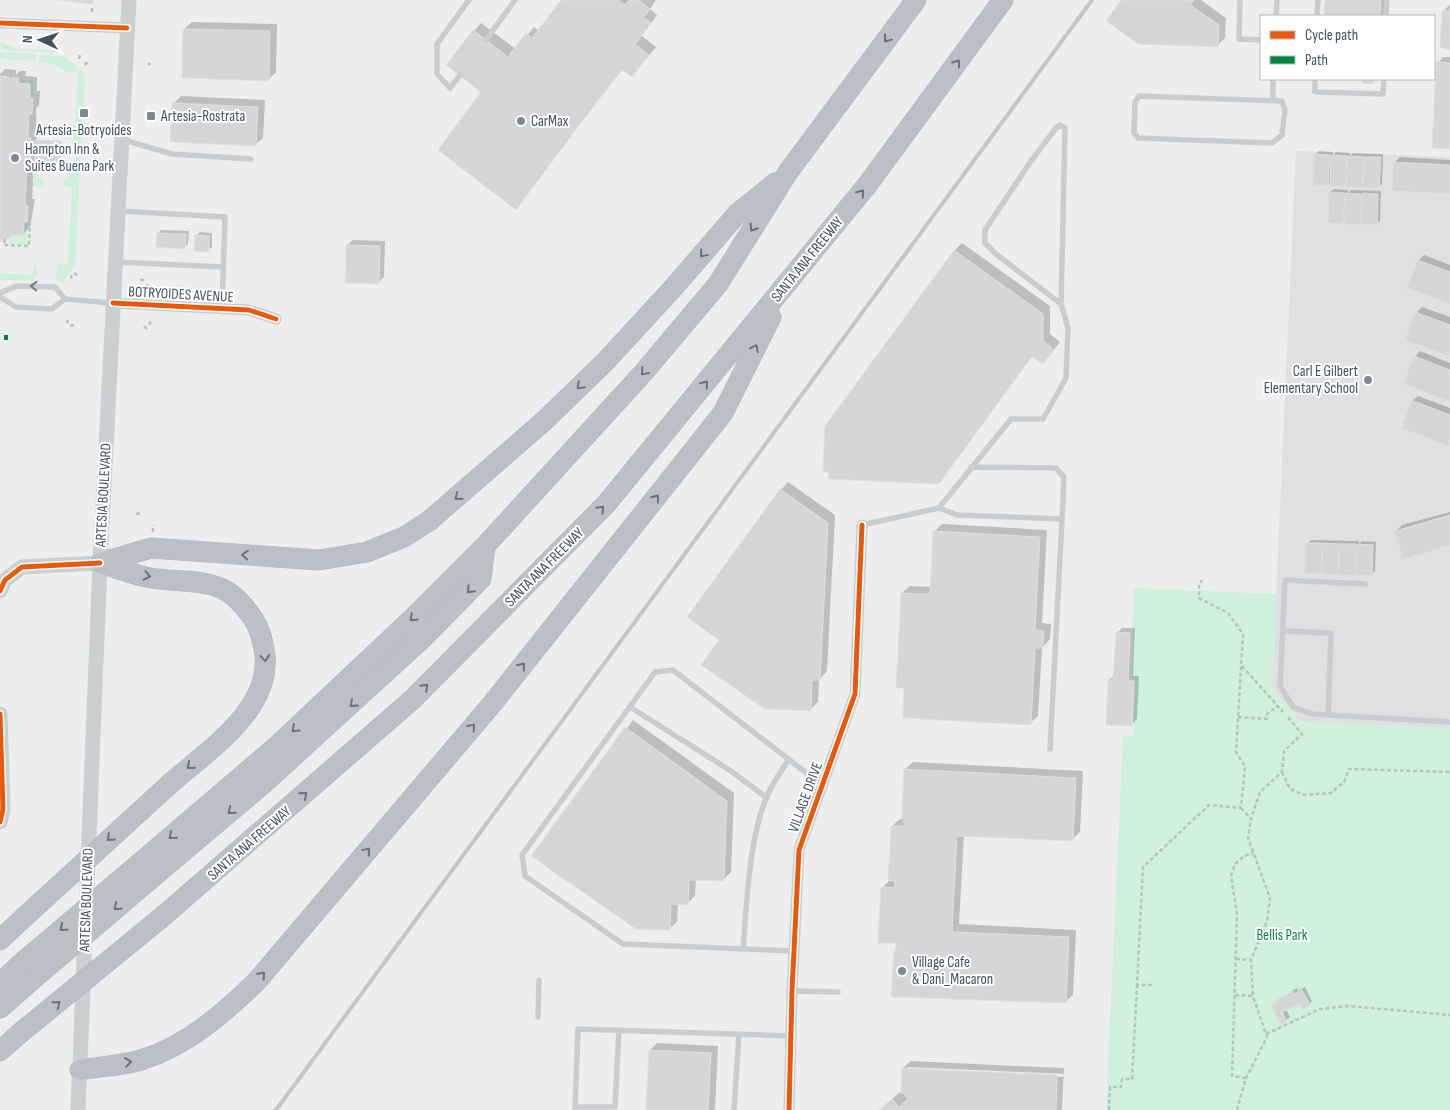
<svg xmlns="http://www.w3.org/2000/svg" width="1450" height="1110" viewBox="0 0 1450 1110" font-family="'Sofia Sans Condensed',sans-serif">
<style>
.education{fill:#e0dfe1}
.green{fill:#cff1dc}
.shadow{fill:#0003;fill-rule:evenodd}
.building{fill:#d6d6d9;stroke:#e0e0e1}
.lines{fill:none;stroke-linecap:round;stroke-linejoin:round}
.highway-casing{stroke:#b2b8bf;stroke-width:21}
.path{stroke:#b6c4c0;stroke-width:2.5;stroke-dasharray:4 2.5;stroke-linecap:butt}
.lane{stroke:#cacdd0;stroke-width:5.5}
.street{stroke:#cacdd0;stroke-width:11}
.secondary{stroke:#cacfd2;stroke-width:15}
.highway{stroke:#bac0c6;stroke-width:20}
.rail{stroke:#c4c6c9;stroke-width:4}
.highway-bridge-casing{stroke:#b2b8bf;stroke-width:21;stroke-linecap:butt}
.highway-bridge{stroke:#bac0c6;stroke-width:20}
.quiet{stroke:#00873e;stroke-width:4;stroke-dasharray:8 4;stroke-linecap:butt}
.cycleway-casing{stroke:#fff;stroke-width:8}
.cycleway{stroke:#e8590c;stroke-width:5}
.oneway{stroke:#67727c}
.oneway2{stroke:#727c85}
.poi-dot{fill:#7f8790;stroke:#fff;stroke-width:2}
.labels{text-anchor:middle;stroke-width:4;stroke-linejoin:round;paint-order:stroke}
.poi-label{font-size:15px;fill:#43505d;stroke:#fff;text-anchor:start}
.street-label{font-size:15px;fill:#43505d;stroke:#fff}
.park-label{font-size:15px;fill:#0c874b;stroke:#fff}
</style>
<rect width="100%" height="100%" fill="#efeeee"/>
<path class="education" d="M1296,151L1450,157V728L1301,722L1272,688Z"/>
<path class="green" d="M0,42L18,49L57,50L54,53L2,50Z
M0,52L36,54L35,61L0,59Z
M39,55L65,56L85,75L75,265L64,282L56,281L57,264H68L72,187L61,184C65,181 69,178 72,173C79,159 76,135 64,125H75L78,72H66L57,65L39,62Z
M19,80L34,81L33,98H30V84L18,83Z
M34,164L38,175L44,181L43,187L33,186Z
M24,222H28L27,245L7,244L11,235L23,236Z
M34,265H37V275L33,281L0,280V273L32,275Z
M1134,588L1277,594L1272,688L1301,722L1450,728V1110H1106L1123,736L1133,735L1135,679L1131,678Z"/>
<path class="shadow" d="M563,0H656L650,9L657,15L642,36L656,47L632,76L623,68L516,208L483,91L474,31L481,23L516,49L534,27L539,31Z
M1123,0H1201L1226,18L1225,38L1218,45Z
M1327,0H1387L1386,16H1326Z
M1450,5V48L1443,11Z
M192,22L277,24L276,72L269,79L184,29Z
M1443,57H1450V148L1438,63Z
M5,69L16,70V75L20,71H26L25,76L37,77V91H40L39,105L36,108L37,140L61,141L58,164L33,163L32,199H35L30,227L23,234H14L2,240L0,74Z
M181,96L265,100L263,138L255,145L173,104Z
M1319,151L1333,152V155L1336,152L1350,153V156L1353,153L1383,154L1382,184L1378,187L1348,186V182L1345,185L1331,182L1328,185L1315,155Z
M1400,157L1450,160V193L1394,163Z
M1334,189L1348,190V193L1351,190L1381,191L1380,221L1376,224L1346,223V219L1343,222L1330,192Z
M161,230L189,231L188,244L184,247L158,233Z
M200,232L212,233V247L208,250L196,236Z
M353,240L385,241L384,277L378,283L347,245Z
M962,243L1050,306V334L1060,342L1043,363L1033,355L939,483L955,250Z
M1424,255L1450,265V303L1408,287L1419,260Z
M1422,307L1450,317V355L1407,339L1417,312Z
M1420,351L1450,363V400L1415,357Z
M1418,396L1450,408V446L1412,401Z
M788,482L835,515L827,671L819,680L818,702L810,710L721,640L781,490Z
M1450,512V545L1396,531L1402,525Z
M942,524L1047,530L1042,623L1051,624L1050,639L1042,648L1038,716L1030,723L906,687L902,593L910,586L932,587L934,532Z
M1311,540L1359,541V544L1362,541L1376,542L1375,571L1371,575L1357,571L1354,574L1307,573L1308,543Z
M1122,628H1135L1133,676H1139L1137,719L1131,725L1109,680L1115,675L1117,633Z
M633,720L734,793L731,872L723,880L696,879L695,896L687,904L678,903L677,922L669,929L533,855Z
M913,762L1083,771L1080,832L1072,840L964,835L959,924L1076,930L1073,995L1065,1002L895,951L898,942L882,888L890,880L892,826L900,819H903L905,769Z
M1305,987L1312,1001L1309,1004L1300,1001L1286,1009L1290,1017L1281,1024L1272,1007L1281,997L1297,988L1298,991Z
M657,1043L718,1046L715,1110H647L650,1050Z
M911,1061L1064,1068L1062,1110H880L900,1092L902,1094L903,1068ZM908,1067L1064,1074V1077L908,1069Z"/>
<path class="building" d="M58,0H93V4Z
M561,0H618L625,5L629,0H639L650,9L644,17L651,23L635,44L649,55L632,77L621,69L516,210L438,150L481,92L446,65L473,30L508,57L526,33L532,38Z
M1121,0H1194L1190,5L1219,25L1218,47L1138,44L1106,21Z
M1325,0H1381L1380,16H1324Z
M1450,8V50L1440,47L1442,11H1450Z
M183,29L270,31L269,81L182,78Z
M1436,62L1450,63V149L1432,148Z
M0,76L9,77V83H11V78H19L18,83L30,84V98H33L32,114H29L28,138H31L30,166L27,165L25,206H28L27,222H24L23,236L11,235V239H2V241H0Z
M1362,79H1374V84L1362,83Z
M172,103L258,107L256,146L170,142Z
M31,140L60,142L59,166L30,164Z
M1314,154L1330,155L1328,186L1313,185Z
M1331,155L1347,156L1345,187L1330,186Z
M1348,156L1364,157L1362,188L1346,187Z
M1365,157H1381L1379,188H1363Z
M1393,162L1450,165V194L1392,191Z
M1329,192L1345,193L1343,224L1328,223Z
M1346,193L1362,194L1360,225L1344,224Z
M1363,193L1378,194L1377,225H1361Z
M157,233L186,234L185,249L156,247Z
M195,235L209,236V252L194,251Z
M346,245L380,246L379,284L345,283Z
M954,250L1043,314V341L1054,350L1043,364L1032,356L939,484L829,479L828,472L823,471L825,426Z
M1417,260L1450,272V304L1407,288Z
M1415,312L1450,325V357L1405,340Z
M1414,356L1450,370V402L1403,384Z
M1411,400L1450,415V447L1401,428Z
M780,489L828,523L820,680H812L811,711L765,709L701,665L719,640L687,617Z
M1450,515V546L1403,559L1395,531Z
M933,531L1040,537L1035,630L1044,631L1043,648H1035L1031,725L903,718L904,688H896L901,593L930,594Z
M1306,543H1322L1321,574H1305Z
M1323,543L1339,544L1338,575L1322,574Z
M1340,544H1356L1355,576L1339,575Z
M1357,544L1373,545L1372,576L1356,575Z
M1116,632L1130,633L1128,681H1134L1132,726L1106,725L1108,680H1113Z
M625,727L727,801L724,881L689,880L688,905L671,904L670,930L636,929L531,856Z
M904,769L1076,778L1073,841L957,836L952,932L1069,937L1066,1003L891,997L894,951H896V943H878L881,887L895,888V881L888,880L891,826H904V819H902Z
M1302,990L1310,1005L1303,1009L1300,1003L1282,1012L1287,1022L1281,1025L1271,1006L1277,1003L1276,1000L1293,991L1294,994Z
M649,1050L711,1053L708,1110H646Z
M902,1068L1057,1075L1056,1110H879L892,1099L899,1107L908,1099L901,1091Z"/>
<g class="lines">
<defs>
<path id="highway" d="M100,563L151,548L319,560L367,552L404,537L429,521L544,421L605,362L674,287L737,214L775,183
M100,563C117,568 134,575 151,578C174,582 196,579 218,587C233,592 246,608 254,620C260,629 262,639 264,649C275,707 211,748 172,782
M140,863L278,745L413,618L485,546L644,372L718,284L788,172L916,0
M154,876L263,784L423,638L481,579L485,546
M161,918L413,699L607,503L868,184L1003,0
M0,940L19,922
M0,983L24,961
M0,1008L32,980
M0,1051L19,1034
M80,1070C101,1066 124,1066 144,1059C188,1045 225,1012 257,981L492,704L723,413L771,317"/>
</defs>
<use href="#highway" class="highway-casing"/>
<path class="path" d="M92,12V7
M79,59L80,55
M84,64L88,63
M148,64H151
M5,239L4,245L29,246L36,80
M74,273L78,276
M71,275L72,281
M140,280H144
M147,288L148,284
M150,321V325
M67,323L68,320
M70,326L74,325
M144,326L147,329
M136,514L140,513
M153,532V525
M1242,666L1283,712
M1238,717L1267,719V714L1278,706
M1282,772L1290,789L1304,795L1331,793L1344,782L1349,769L1450,772
M1241,808L1251,819L1260,792L1282,772L1284,751L1302,734L1287,716
M1236,959L1251,960
M1152,985H1137L1143,867L1209,805L1241,808L1245,766L1236,752L1243,634L1228,613L1199,598V586L1202,580
M1235,995L1253,996
M1266,1034L1320,1009L1348,1006L1450,1015
M1246,1078L1232,1076L1237,914L1231,876L1235,864L1244,856L1253,853
M1109,1110L1110,1087H1121L1122,1079H1132L1137,985
M1237,1110L1246,1078L1267,1037L1253,996L1251,960L1267,921L1270,898L1248,838L1251,819"/>
<path class="lane" d="M1240,0L1239,39L1261,40
M1276,16L1277,0
M1317,16L1318,0
M1386,16L1387,0
M486,40L515,0
M460,75L450,88L437,74V44L469,0
M1315,79V92L1383,94L1384,79
M1139,96L1282,101L1285,110L1282,135L1272,143L1138,138L1134,133L1135,102Z
M1273,100V79
M124,140L172,154L251,159
M120,211L225,217L222,309
M116,262L223,267
M0,293L17,286L55,287L65,299
M0,297L16,307L52,309L65,299L111,303
M971,467L1056,468L1064,477L1062,519
M939,508L957,515L1062,519L1050,749
M862,525L939,508L1011,419H1043L1066,378L1068,328L1061,304L1065,128L1060,125L1056,128L1031,161L985,230V243L996,254L1061,304
M1365,584L1285,580L1280,686L1293,707L1312,714L1450,722
M1283,631L1331,633L1328,715
M630,707L731,771L767,798
M743,949C747,903 749,833 769,792C774,781 782,770 789,759
M794,951L623,944L525,876L522,855L655,672L673,670L822,785
M792,991L838,992
M538,1017L539,980
M575,1107H615L619,1030
M575,1110L578,1029L791,1036
M734,1110L739,1034"/>
<path class="street" d="M0,23L127,28
M113,303L249,310L276,319
M789,1110L792,991L799,850L855,694L862,525"/>
<path class="secondary" d="M0,591L5,580L22,567L100,563
M0,714L3,809L0,822
M78,1110L100,563L129,0"/>
<use href="#highway" class="highway"/>
<path class="rail" d="M276,1110L1092,0"/>
<defs>
<path id="highway-bridge" d="M19,922L172,782
M24,961L140,863
M32,980L154,876
M19,1034L161,918"/>
</defs>
<use href="#highway-bridge" class="highway-bridge-casing"/>
<use href="#highway-bridge" class="highway-bridge"/>
<path class="quiet" d="M6,340V335"/>
<defs>
<path id="cycleway" d="M0,23L127,28
M113,303L249,310L276,319
M0,591L5,580L22,567L100,563
M0,714L3,809L0,822
M789,1110L792,991L799,850L855,694L862,525"/>
</defs>
<use href="#cycleway" class="cycleway-casing"/>
<use href="#cycleway" class="cycleway"/>
</g>
<defs><path id="oneway-chevron" d="M-2-3.5L2.5 0L-2 3.5" fill="none" stroke-width="1.6" stroke-linecap="round" stroke-linejoin="round" transform="scale(1.25)"/></defs>
<g class="oneway">
<use href="#oneway-chevron" transform="translate(887 39) rotate(127)"/>
<use href="#oneway-chevron" transform="translate(957 63) rotate(-54)"/>
<use href="#oneway-chevron" transform="translate(861 193) rotate(-51)"/>
<use href="#oneway-chevron" transform="translate(753 228) rotate(122)"/>
<use href="#oneway-chevron" transform="translate(703 254) rotate(130)"/>
<use href="#oneway-chevron" transform="translate(755 348) rotate(-64)"/>
<use href="#oneway-chevron" transform="translate(644 372) rotate(131)"/>
<use href="#oneway-chevron" transform="translate(705 384) rotate(-51)"/>
<use href="#oneway-chevron" transform="translate(580 386) rotate(135)"/>
<use href="#oneway-chevron" transform="translate(458 497) rotate(140)"/>
<use href="#oneway-chevron" transform="translate(656 498) rotate(-52)"/>
<use href="#oneway-chevron" transform="translate(601 509) rotate(-46)"/>
<use href="#oneway-chevron" transform="translate(245 555) rotate(-176)"/>
<use href="#oneway-chevron" transform="translate(147 576) rotate(13)"/>
<use href="#oneway-chevron" transform="translate(470 590) rotate(134)"/>
<use href="#oneway-chevron" transform="translate(413 618) rotate(136)"/>
<use href="#oneway-chevron" transform="translate(265 658) rotate(85)"/>
<use href="#oneway-chevron" transform="translate(522 666) rotate(-51)"/>
<use href="#oneway-chevron" transform="translate(425 687) rotate(-45)"/>
<use href="#oneway-chevron" transform="translate(353 704) rotate(138)"/>
<use href="#oneway-chevron" transform="translate(472 727) rotate(-50)"/>
<use href="#oneway-chevron" transform="translate(295 729) rotate(137)"/>
<use href="#oneway-chevron" transform="translate(190 766) rotate(139)"/>
<use href="#oneway-chevron" transform="translate(304 795) rotate(-41)"/>
<use href="#oneway-chevron" transform="translate(231 811) rotate(140)"/>
<use href="#oneway-chevron" transform="translate(172 836) rotate(139)"/>
<use href="#oneway-chevron" transform="translate(110 838) rotate(138)"/>
<use href="#oneway-chevron" transform="translate(367 851) rotate(-50)"/>
<use href="#oneway-chevron" transform="translate(117 907) rotate(139)"/>
<use href="#oneway-chevron" transform="translate(63 928) rotate(140)"/>
<use href="#oneway-chevron" transform="translate(262 975) rotate(-49)"/>
<use href="#oneway-chevron" transform="translate(57 1004) rotate(-39)"/>
<use href="#oneway-chevron" transform="translate(128 1062) rotate(-9)"/>
</g>
<use class="oneway2" href="#oneway-chevron" transform="translate(34 286) rotate(-178)"/>
<g class="poi-dot">
<rect x="79" y="108" width="10" height="10" rx="2.5"/>
<rect x="146" y="111" width="10" height="10" rx="2.5"/>
<circle cx="521" cy="121" r="5"/>
<circle cx="15" cy="158" r="5"/>
<circle cx="1368" cy="380" r="5"/>
<circle cx="902" cy="971" r="5"/>
</g>
<g class="labels">
<g class="poi-label">
<text x="161" y="121">Artesia-Rostrata</text>
<text x="531" y="126">CarMax</text>
<text x="84" y="135" text-anchor="middle">Artesia-Botryoides</text>
<text x="25" y="154">Hampton Inn &amp;<tspan x="25" dy="17">Suites Buena Park</tspan></text>
<text x="1358" y="376" text-anchor="end">Carl E Gilbert<tspan x="1358" dy="17">Elementary School</tspan></text>
<text x="912" y="967">Village Cafe<tspan x="912" dy="17">&amp; Dani_Macaron</tspan></text>
</g>
<g class="street-label">
<text transform="translate(807 259) rotate(-51)" y="5">SANTA ANA FREEWAY</text>
<text transform="translate(181 294) rotate(3)" y="5">BOTRYOIDES AVENUE</text>
<text transform="translate(103 495) rotate(-87)" y="5">ARTESIA BOULEVARD</text>
<text transform="translate(544 567) rotate(-45)" y="5">SANTA ANA FREEWAY</text>
<text transform="translate(805 797) rotate(-70)" y="5">VILLAGE DRIVE</text>
<text transform="translate(249 843) rotate(-41)" y="5">SANTA ANA FREEWAY</text>
<text transform="translate(86 900) rotate(-88)" y="5">ARTESIA BOULEVARD</text>
</g>
<g class="park-label">
<text x="1282" y="940">Bellis Park</text>
</g>
</g>
<rect x="1260" y="15" width="175" height="65" fill="#ffffff" stroke="#b4b9be"/>
<rect x="1270" y="31" width="25" height="8" fill="#e8590c" stroke="#b4b9be"/>
<text x="1305" y="40" font-size="15" fill="#43505d">Cycle path</text>
<rect x="1270" y="56" width="25" height="8" fill="#00873e" stroke="#b4b9be"/>
<text x="1305" y="65" font-size="15" fill="#43505d">Path</text>
<g transform="translate(40 40) rotate(273)" stroke="#ffffff" stroke-width="4" paint-order="stroke">
<path d="M0-4L9 19L0 12L-9 19Z" fill="#43505d"/>
<text y="-8" font-size="14" font-weight="bold" text-anchor="middle" fill="#43505d">N</text>
</g>
</svg>
